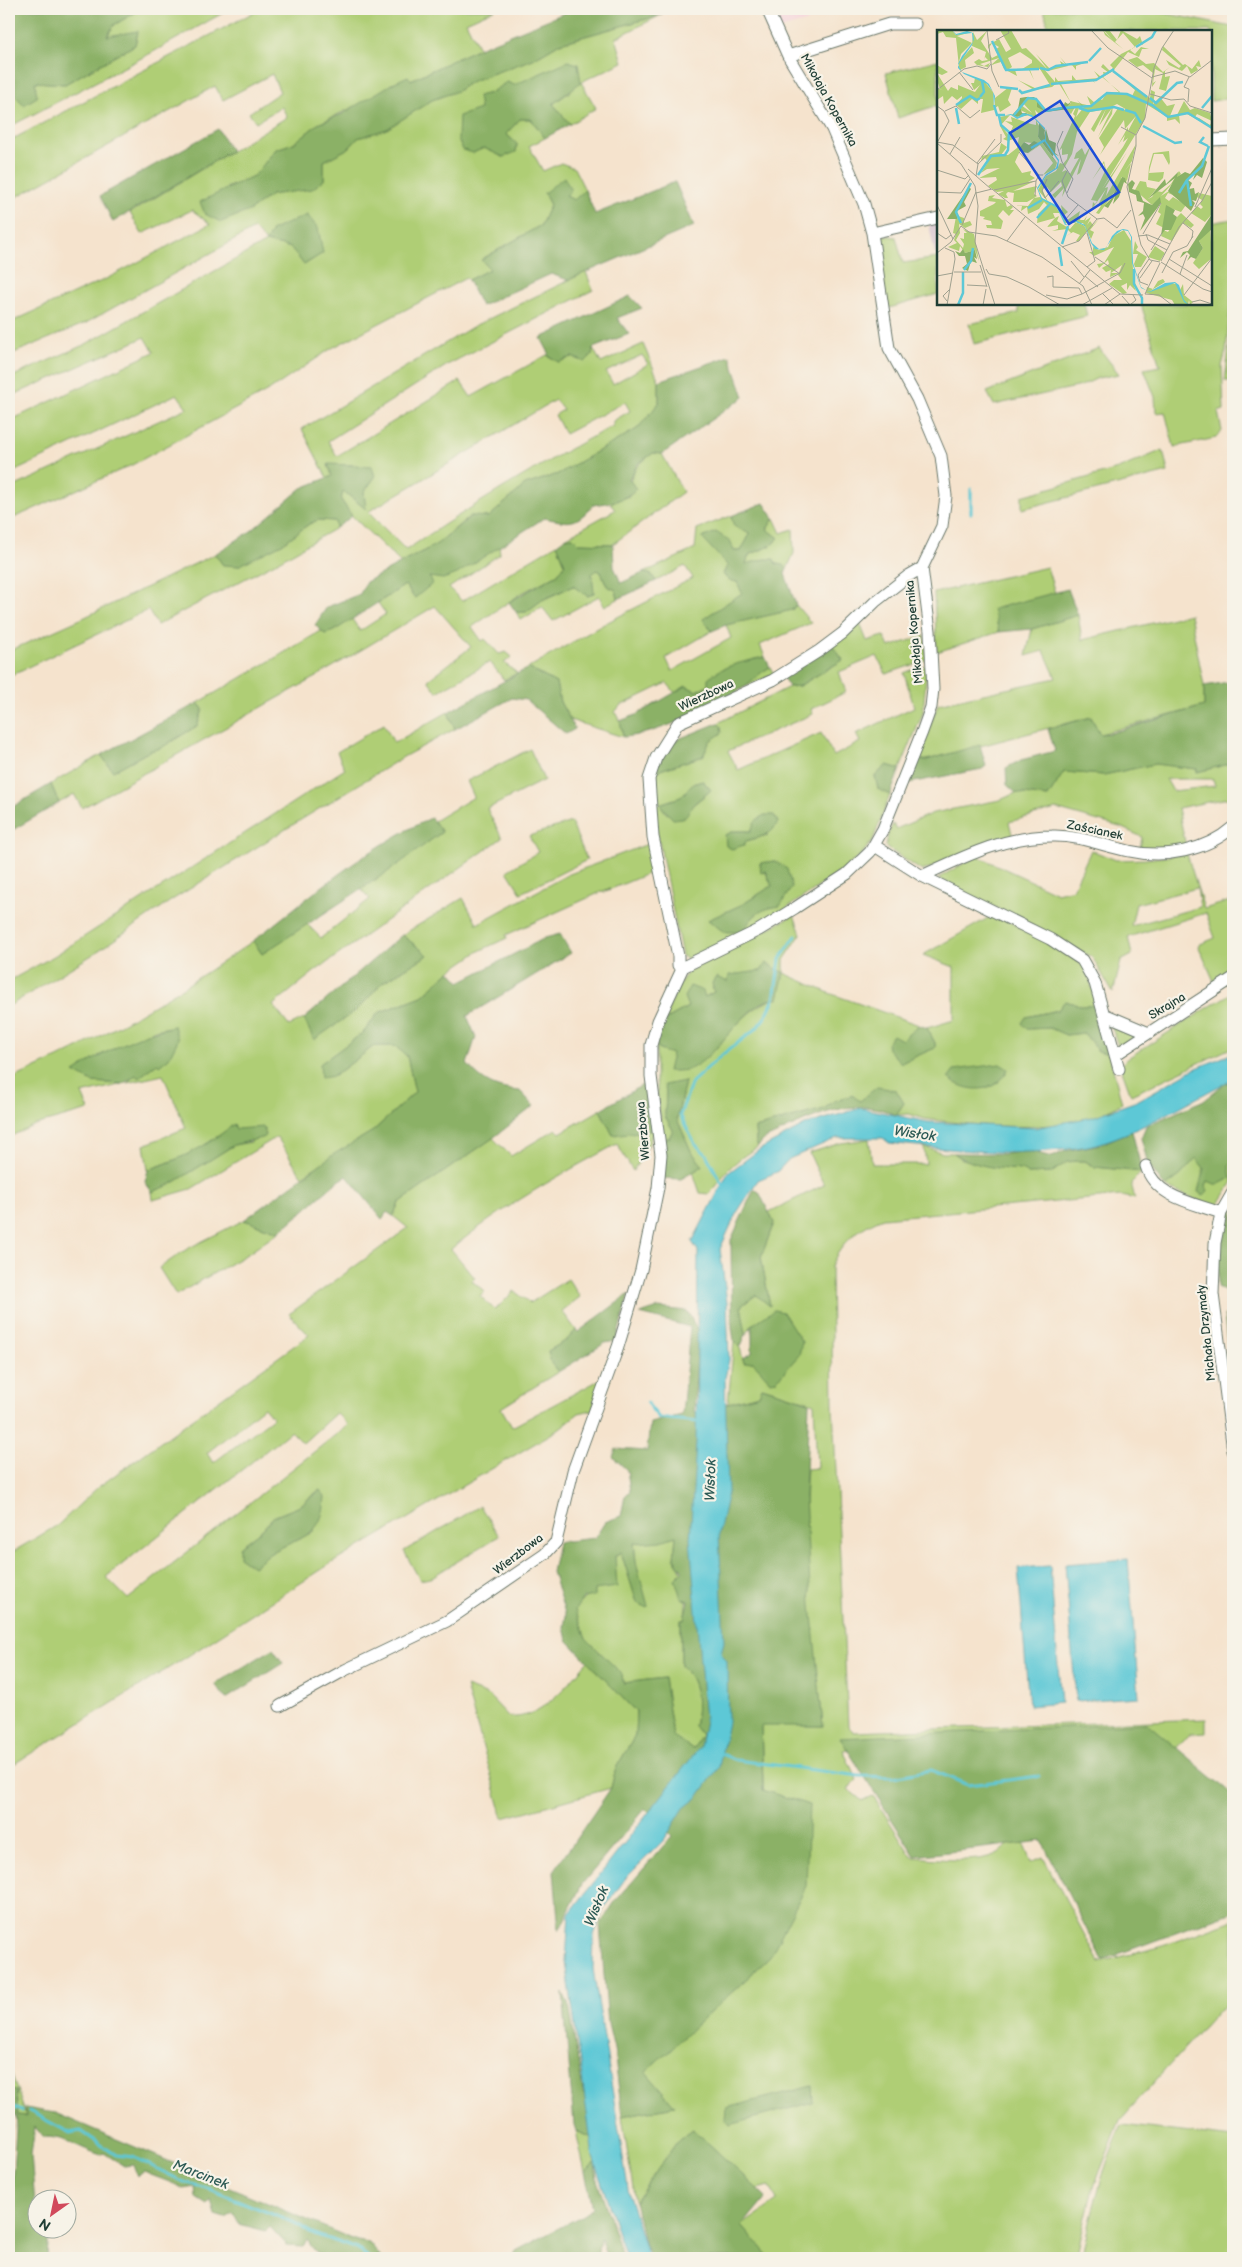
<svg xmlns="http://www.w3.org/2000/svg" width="1242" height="2267" viewBox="0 0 1242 2267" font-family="'Balsamiq Sans',sans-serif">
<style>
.built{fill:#f6cfd9}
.industrial{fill:#d1bdcb}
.green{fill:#afce75;stroke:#678654;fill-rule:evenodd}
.forest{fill:#8bb166;stroke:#55774d;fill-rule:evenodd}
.water{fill:#5dc8d6;stroke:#3e8285}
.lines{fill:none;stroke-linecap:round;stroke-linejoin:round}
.stream{stroke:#5dc8d6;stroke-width:3}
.minor-casing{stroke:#6a776a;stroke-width:13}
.minor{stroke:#fff;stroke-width:11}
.labels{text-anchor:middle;stroke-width:4.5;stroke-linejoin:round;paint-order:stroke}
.street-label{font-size:12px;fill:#1f3d34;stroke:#f7f3e8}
.water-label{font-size:14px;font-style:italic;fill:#2b5954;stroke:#f7f3e8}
.inset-river{fill:none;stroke:#5dc8d6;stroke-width:2.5}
.inset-road{fill:none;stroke:#9fa190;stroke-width:1}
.view{fill:#1d4ed8;fill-opacity:0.15;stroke:#1d4ed8;stroke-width:2.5}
.inset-edge{fill:none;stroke:#1f3d34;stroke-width:2.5}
</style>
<rect width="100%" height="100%" fill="#f7f3e8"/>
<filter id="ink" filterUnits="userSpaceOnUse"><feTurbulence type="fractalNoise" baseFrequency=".02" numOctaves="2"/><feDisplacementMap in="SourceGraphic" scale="10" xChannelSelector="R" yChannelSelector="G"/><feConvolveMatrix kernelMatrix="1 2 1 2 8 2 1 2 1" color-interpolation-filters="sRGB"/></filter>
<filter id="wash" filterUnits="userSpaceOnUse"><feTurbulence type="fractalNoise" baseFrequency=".0096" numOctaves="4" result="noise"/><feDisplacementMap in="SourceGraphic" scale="20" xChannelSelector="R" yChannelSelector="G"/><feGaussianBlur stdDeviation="1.12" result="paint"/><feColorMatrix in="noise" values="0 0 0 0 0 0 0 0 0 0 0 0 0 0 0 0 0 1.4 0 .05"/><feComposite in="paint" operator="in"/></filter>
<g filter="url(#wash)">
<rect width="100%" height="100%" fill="#f5e3cd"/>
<path class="built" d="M771,9H851L780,29Z"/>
<path class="industrial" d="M938,218V253L935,254L928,220Z"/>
<path class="green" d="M141,9H230L153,52L9,127V91L35,82L65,84L135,45L138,32L107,37L114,25Z
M260,9H495L466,22L479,48L411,80L395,82L370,99L318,124L294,143L276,149L256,175L226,188L249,211L271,195L287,192L324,180V161L349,148L358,138L387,129L432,100L457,91L472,81L533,59L560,43L661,15L616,38L623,62L581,82L596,108L570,124L553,104L571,91L568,62L514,86L507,82L490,93L479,96L481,109L473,153L484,148L503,157L516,151L517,144L506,134L520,119H531L545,138L529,146L543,171L561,163L574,168L585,190L574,201L566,196L544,193L550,205L541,225L482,259L490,269L468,280L466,278L332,348L270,390L132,465L9,520V489L187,408L177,394L9,474V421L154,352L145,337L9,397V378L86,344L266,242L254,229L86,323L9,355V323L108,278L210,224L192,210L142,234L130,213L287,117L282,107L256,122L249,113L280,92L272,74L223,100L215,86L9,201V141ZM266,242L323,253L304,265L292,248Z
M1044,9H1144L1232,27L1233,98L1211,101V31H1036L1048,27Z
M938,60V105L898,118L886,73Z
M1233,219V278L1226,351L1222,366L1224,410L1218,412L1222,431L1216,438L1174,447L1165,412L1156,413L1155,397L1144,369L1160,366L1141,304H1211V223Z
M876,234L896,237L903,263L938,258V294L886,309Z
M586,272L593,290L449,364L328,441L337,456L460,381L471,397L547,355L558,362L572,357L592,355L593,348L601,363L643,344L659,381V403L637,429L558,474L525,485L489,517L470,516L437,544L401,563L352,516L341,500L343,491L365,508L364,492L375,477L357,465H328L332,476L327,478L302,429L474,326ZM642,355L648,364L613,384L606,372ZM555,400L563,410L555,415L565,434L625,402L630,411L613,421V426C541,463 473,505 406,550L368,512Z
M1018,304H1084L1087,316L974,344L969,324L1019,313Z
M1233,313V371L1230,372V381H1225Z
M1099,348L1119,374L1098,378L1081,386L994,405L987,392Z
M1163,450L1168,472L1022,509V496L1118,469Z
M653,453L662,454L683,492L613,544L579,543L573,537L565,538L615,510L610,503L629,496C629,473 635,467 653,453Z
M731,516L734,526L750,534L741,551H734L723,574L728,580L737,582L743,593L703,619L712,631L666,658L672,671L731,638L726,625L792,610L796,605L811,623L760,645L765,657L754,659L696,691L686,686L676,694L667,683L620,706L615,712L622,726L623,737L570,720L560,702L556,683L528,668L604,624L693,578L685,566L656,581L651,574L643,573L695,549L697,529Z
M774,518L781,533L793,529L794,553L787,569C780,560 757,562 746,564L749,555L770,546L779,538L767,529Z
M318,520L335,521L336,528L275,563L157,625L148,610L9,676V651L85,617L215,554L223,565L282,544L309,524Z
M557,544L565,564L558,574L522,593L472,627L482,641L485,639L499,654L506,652L512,657L504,663L517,673L504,680L490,662L437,692L428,680L471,647L435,606L314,678L82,808L74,794L59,803L51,784L101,755L113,771L150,751L161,747L197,726L203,709L198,703L321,631L325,634L352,619L360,631L386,614L378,603L405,585L414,598L428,577L481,557L499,545L500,554L449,588L462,601Z
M1047,567L1055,593L994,609L999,632L937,652L934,593Z
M596,570L601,572L607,586L616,590L618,599L604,606L599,596L553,621L542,607L521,620L516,612H526L542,600L573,586L588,596L593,594L592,574Z
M1190,614L1204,686V706L1100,734L1091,717L927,760H917L938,704L1056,678L1044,651L1026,656L1032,629L1078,615L1082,640Z
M859,621L867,641L884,636L889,647L924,636L927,657L924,661L886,674L877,656L839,672L846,692L811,709L813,714L728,751L738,770L821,733L834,756L860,742L856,734L914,707L904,673L922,666L927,667L923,713L900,769L887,765L875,776L878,789L890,795L873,840L862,854L846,868L774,917L695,955L687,958L682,956L653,811L654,772L703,756L710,741L721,726L718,723L789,687L799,686L843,660L832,645ZM703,781L711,790L693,805L667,814L661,806L662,803L681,797L692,784ZM734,831H751L768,835L746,841ZM775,861L780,906L763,908L749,921L708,920L743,904L772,886L765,871L762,873L760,863Z
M770,667L774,674L741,689L759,673Z
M448,712L455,729L405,756L286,829L172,900L92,955L9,1006V981L54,956L345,769L337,752L384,724L394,743Z
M530,749L544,780L487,809L502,838L314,972L273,1005L289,1026L304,1019L314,1039L358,1009L383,982L428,955L402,935L463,898L477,924L567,875L645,845L650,844L659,874H647L604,892L610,888L506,935L507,938L479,951L450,971L422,996L378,1013L364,1032L320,1064L334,1076L374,1046H395L407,1056L415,1092L373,1131L302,1176L277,1137L191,1189L153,1200L152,1192L170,1185L234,1145L252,1142L236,1129L234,1124C204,1149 184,1157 148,1170L144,1145L186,1128L163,1075L127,1083L136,1075L140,1077L157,1063L159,1066L174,1026L155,1030L98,1056L92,1082L123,1084L82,1094L89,1110L35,1125L9,1137V1080C96,1043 175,995 253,941L262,954L306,923L321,938L370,899L361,889L442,832L434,821L474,797L467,781Z
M1233,763V797L1178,808L1186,847L1173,850L1140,849L1142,837L1120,827L1056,809L1009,822L1013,838L922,871L886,847L888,834L893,824L896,829L933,813L1000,800L1016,793L1048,797L1064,772L1104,775L1155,764L1197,769V772ZM1166,779H1213L1215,786L1173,791Z
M571,822L587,860L521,893L507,871L538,852L529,836Z
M1091,850L1116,860L1145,859L1187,854L1204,909L1233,900V976L1217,988L1198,945L1215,938L1206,913L1128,937L1132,955L1121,961L1113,993L1092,957L938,878L977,856L1057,893L1073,889ZM1197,888L1200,907L1131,926L1136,904Z
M995,914L1057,948L1085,966L1098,1005L1083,1006L1065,1001L1058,1010L1026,1017L1027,1029L1050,1028L1066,1035L1084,1033L1098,1051L1109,1054L1122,1103C1072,1137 983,1126 925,1119L909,1114L896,1115L904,1103L834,1101L824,1109L755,1128L756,1143L758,1147C747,1153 735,1162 726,1172C720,1180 717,1187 709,1194L700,1193L693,1172L703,1166L691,1151L677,1119L685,1081L666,1091L665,1116L673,1130L669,1138L663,1139L656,1080V1043L714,1051C731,1031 749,1007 774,999L784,973L766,963L761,971C739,973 732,981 712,987L714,992L663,1021L681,981L689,971L794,915L801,934L784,960V973L829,993L919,1025L902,1040L901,1063L935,1048V1043L927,1028L954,1020V967L923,955Z
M1233,992V1047L1131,1095L1121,1067L1126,1059Z
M1110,1022L1140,1032L1119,1049Z
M600,1110L613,1135L654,1130L647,1148L633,1171L617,1144C557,1176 504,1206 451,1249L475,1278L472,1281L484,1291L480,1296L495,1310L514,1291L530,1303L568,1279L580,1297L562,1311L576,1330L567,1340L548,1351L551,1363L558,1372L501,1408L512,1427L603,1378L592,1410L579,1413L556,1431L327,1566L185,1658L9,1767V1554L58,1525L97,1488L309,1335L289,1314L408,1228L393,1216L399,1203L493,1138L511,1156L556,1129L560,1133ZM264,1407L273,1418L213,1463L207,1453ZM336,1413L348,1425L128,1599L106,1577L291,1431L303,1443ZM319,1490L313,1532L268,1554L253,1567L239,1547L263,1529L273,1517L298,1507Z
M869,1139L872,1164H926L924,1147L943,1153H954L962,1159L1009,1169H1022L1028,1174L1051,1173L1067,1162L1077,1161H1085L1095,1167L1142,1172L1131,1183L1135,1199L1121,1196L883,1218C858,1228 842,1242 831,1266L833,1407L848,1726L854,1732L1206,1719V1733L1189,1734L1173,1752L859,1747L843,1750L857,1780L848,1789L862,1801L873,1796L912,1857C939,1858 990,1868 1008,1845L1023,1843L1031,1862L1043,1857L1099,1962L1160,1947L1233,1920V2002L1219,2010L1120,2120L1092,2192L1076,2258H770L741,2226L777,2201L770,2186L757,2189L693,2129L679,2139L635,2202L622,2116L674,2106L645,2072L770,1957L761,1725L823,1726C815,1644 800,1551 807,1469L817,1468L814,1403L762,1387L759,1395L728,1403L734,1341L740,1348L744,1363L753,1362L752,1325L746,1334L741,1306L756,1295L770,1305L761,1257L774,1223L769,1212L824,1185L809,1153L841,1143Z
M1196,1157L1204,1168L1198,1192L1208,1181L1233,1162V1182L1218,1205L1214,1207L1165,1187L1181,1175Z
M244,1220L279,1232L249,1253L176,1295L159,1268L187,1249Z
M480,1506L499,1536L430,1578L420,1580L404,1551Z
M676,1536L674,1558C687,1577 688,1598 684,1620H681V1666C698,1680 699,1706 694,1726L703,1735L693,1749L673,1737L664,1678L623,1683L622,1674L586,1638L574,1610C580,1601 587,1597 594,1590C605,1579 607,1561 621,1552L637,1603L647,1607L636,1562L634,1543Z
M588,1661L636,1712L635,1736L616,1768L611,1788L503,1818L466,1687L488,1695L509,1717C542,1720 568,1683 588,1661Z
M9,2066L26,2116L17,2115L16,2091L9,2090Z
M1122,2125L1233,2138V2258H1081C1092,2213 1102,2168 1122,2125Z
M576,2131L593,2138L595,2162L585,2172Z"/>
<path class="forest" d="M18,9H141L114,25L107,36L138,31L135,45L65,84L35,82L37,97L24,105L11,91H9V14Z
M574,9H664L661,15L560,43L533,59L472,81L457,91L432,100L387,129L358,138L349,148L324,161V180L312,189L271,195L249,211L221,222L205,214L200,202L255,175L276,149L294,143L318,124L342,114L395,82L408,76L411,80L479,48Z
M568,61L578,64L581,82L553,104L570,124L545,138L531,119H520L506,134L517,144L516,152L503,157L484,148L473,153L463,150L458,140L459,116L480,109L478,96L490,93L507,82L514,85Z
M218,129L231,151L113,222L100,196Z
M564,177L571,190L566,196L574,200L585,190L595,214L675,182L694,226L568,280L551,274L481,306L468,280L490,269L481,260L541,225L550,205L544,193Z
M307,215L318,228L323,253L304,265L291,248L266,242L272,230Z
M630,296L642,308L617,318L629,334L593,348L592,355L585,362L572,357L559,362L547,355L549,353L541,338Z
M730,356L744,397L662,454L653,453L638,464L629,479L636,489C624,501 609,503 593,505C575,526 570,523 544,518L457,574L443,579L429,577L433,583L415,598L405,585L334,631L325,634L315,625L327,607L360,594L366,582L437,544L471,516L489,517L525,485L558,474L637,429L659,403V381Z
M328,464L372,466L375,477L364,492L366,509L343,491L341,500L352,516L336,528L335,521L318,520L309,524L282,544L238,566L223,565L215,554L251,531L302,488L332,476Z
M764,503L774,518L767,529L779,538L770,546L749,555L746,564L765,559H774L776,564L784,565L787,569L785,574L796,605L792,610L726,625L712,631L703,619L742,593L737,582L728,580L723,574L728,566L702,538L716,532L731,542L734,551H741L750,534L734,526L731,516Z
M573,537L579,543L613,544L614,567L621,583L643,573L651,574L656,581L618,599L616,590L607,586L601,572L596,570L592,574L594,593L588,596L573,586L542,600L526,612H516L509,602L558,574L565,564L557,544L565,538Z
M1068,589L1078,615L1032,629L999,632L993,609Z
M832,645L843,660L799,686L789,687L782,676Z
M765,657L770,667C759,673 750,683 740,690C711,708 656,735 623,737L620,721L636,715L686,686L696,691L708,686V678C726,664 744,662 765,657Z
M528,668L556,683L560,702L575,729L566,734L526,700L512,698L455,729L448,712Z
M1229,682L1233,695V763L1197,772V769L1155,764L1104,775L1064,772L1048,797L1016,793L1007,785L1006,768L1021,760L1055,751L1048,729L1091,717L1100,734L1111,733L1204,706V686Z
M198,703L203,709L197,726L161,748L150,751L113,771L101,755Z
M718,723L721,726L722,733L710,741L703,756L654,772L671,742Z
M980,745L986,766L982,769L909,783L917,760H927Z
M887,765L900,769L890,795L878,789L875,776Z
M703,781L711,790C706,795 696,801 692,806C685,816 688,818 673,819L661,806L662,803L681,797L692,784Z
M51,784L59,803L9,832V809Z
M764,815H774L778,822C772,836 759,837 746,841L744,845L732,849L726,846L725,835L734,831H751L755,821Z
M431,818L442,832L392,869L262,954L253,941C309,897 366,848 431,818Z
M775,861L787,869L792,887L780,906C760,909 753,914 743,932H724L708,920L743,904L772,886L766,871L761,873L760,863Z
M560,934L571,953L467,1016L476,1037L467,1064C483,1083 496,1089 520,1091L534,1106L493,1138L399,1203L393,1216L387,1212L382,1219L347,1176L337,1182L279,1232L244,1220L334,1154L373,1131L415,1092L407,1056L395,1046H374L334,1076L321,1078L320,1064L364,1032L378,1013L422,996L450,971L460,982L545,938Z
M402,935L428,955L383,982L358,1009L314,1040L304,1019Z
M766,963L784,973L778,999C747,996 717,1061 687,1070C681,1071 674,1071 668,1071L672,1054L659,1050L656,1043L663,1021L688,1007L684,997L690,986L703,991L705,997L714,992L712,983L716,977L728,982L729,975L761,971Z
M1065,1001L1083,1006L1098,1005L1109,1054L1098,1051L1084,1033L1066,1035L1050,1028L1027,1029L1022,1023L1026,1017L1058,1010Z
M919,1025L927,1028L935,1043V1048L901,1063L888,1049L887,1043L893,1035L902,1040Z
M174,1026L178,1040L169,1058L159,1066L157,1063L139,1078L136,1075L123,1084L92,1082L74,1072C104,1052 138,1034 174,1026Z
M1000,1064L1008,1069C997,1095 966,1093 948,1078L954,1070Z
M685,1081L677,1119L691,1151L703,1166L681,1179L661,1178L663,1139L669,1138L673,1130L665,1116L666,1092L664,1085Z
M1233,1082V1162L1229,1166L1231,1178L1217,1185L1208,1181L1206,1186L1208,1191L1204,1195L1198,1192L1204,1168L1196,1158L1181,1175L1165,1187L1148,1164L1141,1138L1146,1126L1204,1100L1225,1083Z
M646,1083L650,1084L654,1130L613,1135L600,1110Z
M877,1087L896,1090L904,1103L896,1115C849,1093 806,1121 763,1140L758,1147L756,1143L755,1128L824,1109L834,1101L852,1095L860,1101Z
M234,1124L236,1129L264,1127L265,1137L234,1145L170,1185L152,1192L145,1182L148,1170C185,1157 204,1148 234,1124Z
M1132,1131L1142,1172L1095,1167L1085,1161H1077L1067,1162L1051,1173L1028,1174C1021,1169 1018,1170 1009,1169C991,1168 969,1164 954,1153L1004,1154L1030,1151L1052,1157L1065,1151L1101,1144Z
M754,1189L759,1192L774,1223L761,1257L770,1306L756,1295L741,1306L746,1334L740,1348L734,1341L732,1327L731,1240Z
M1233,1204V1294L1218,1287C1218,1257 1218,1231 1233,1204Z
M629,1294L616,1341L605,1343L558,1372L551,1363L548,1351L567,1340L576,1330L578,1332Z
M658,1308L687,1311L698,1331L694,1412L759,1395L762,1387L809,1402L805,1496L811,1605L823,1726H761L763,1790L809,1805L806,1886L770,1957L646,2072L675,2106L622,2116L614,2049L608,2024L600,1925L614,1903L672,1836L645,1809L582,1884L559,1931L554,1871L611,1788L616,1768L635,1736L636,1712L567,1640L564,1627L566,1616L552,1572L558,1542L595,1538L605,1522L621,1516L625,1496L630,1491L627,1470L613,1457L616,1449L647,1451L650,1423L682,1415L690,1327L640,1314ZM676,1536L674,1558L683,1571L675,1579L681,1598L688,1601L684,1620H681V1666C698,1680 699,1706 694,1726L702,1735L693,1749L673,1736L664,1678L623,1683L622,1674L586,1638L575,1610L583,1598L594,1596V1590L617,1587L615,1556L621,1552L637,1603L647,1608L648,1606L636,1562L634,1543L661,1541Z
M774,1310L783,1312L802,1342L799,1355L777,1380L770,1381L753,1362L744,1363L743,1358L752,1353V1325Z
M1224,1315L1233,1318V1353L1228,1352Z
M320,1490L325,1496C323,1541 298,1535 268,1555C263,1558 258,1563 253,1567L239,1557V1547L263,1529L273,1517L298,1507Z
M273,1649L283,1663L226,1699L215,1684Z
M1147,1723L1233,1795V1912L1102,1960L1042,1841L915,1856L840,1738Z
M563,1993L569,2005L583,2092L595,2119L593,2138L576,2131L574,2125Z
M812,2086L813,2102L730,2125L725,2120L726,2108Z
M9,2090L16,2091L18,2115L26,2116L25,2108L55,2113L357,2241L369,2243L381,2258H337L317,2254L307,2240L303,2246L287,2245L270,2227L266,2231L239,2224L233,2213L225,2218L215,2215L211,2200L207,2205L196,2198L195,2187L183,2189C180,2185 152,2176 144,2172L137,2176L133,2165L124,2166L104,2153L101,2155C81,2149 64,2136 43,2137L35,2127L31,2155L35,2204L37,2206L38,2230H49L47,2258H9V2226L17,2116H9Z
M693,2129L766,2197L742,2226L770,2258H651L645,2246L635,2202L679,2139Z
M595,2162L597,2180L623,2258H607L600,2238L597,2258H513L516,2251L583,2215L593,2208L585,2172Z"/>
<path class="water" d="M1233,1053V1079C1190,1100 1135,1136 1088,1146C1023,1158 954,1150 889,1143L883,1138H837L789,1159L777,1172L758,1180L736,1214L720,1249L727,1303L729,1360L725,1378L728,1492L719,1533L724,1642L721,1653L727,1661L728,1722L719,1767L698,1797L684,1808L664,1840L625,1879L603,1910L594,1935L593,1969L629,2195L648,2258H626L593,2157L566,1961L569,1914L700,1747L705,1720L690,1539L696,1442L698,1251L692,1242L728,1173L759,1150L805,1125L861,1108L928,1122L1035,1128L1092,1117L1137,1101L1192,1070Z
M1128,1559L1139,1697L1076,1701L1065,1564Z
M1050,1566L1061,1703L1029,1706L1018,1568Z"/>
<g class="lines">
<path class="stream" d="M971,489V513
M724,1188L706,1154L695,1144L680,1115L692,1082L723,1054L756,1029L766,1016L774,999L780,959L796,936
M647,1403L659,1418L698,1422
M719,1753L736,1760L860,1776L893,1777L931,1770L968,1785L1039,1776
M9,2105L22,2111
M29,2111L70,2133L81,2131L116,2155L133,2157L184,2182L210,2189L299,2225C318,2241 350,2240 369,2258"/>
</g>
</g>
<g filter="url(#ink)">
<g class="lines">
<defs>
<path id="minor" d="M788,56L889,24H915
M1211,140L1233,139
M872,233L938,218
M875,846L922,876L1050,939L1082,960L1095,983L1119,1069
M922,876C963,857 1005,836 1052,836C1078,835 1104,846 1129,851C1164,859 1206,851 1233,827
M683,967L759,930L795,908L847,874L870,852L883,829L922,732L931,707L933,689L930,631L922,568L942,526L946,496L941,456L917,399L889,348L872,233L864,204L832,129L788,56L767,9
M683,967L678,965V956L653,837L649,779L656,758L678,723L773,680L819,651L843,633L875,602L908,576L922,568
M1104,1014L1149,1033
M1115,1055L1233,978
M1146,1166C1155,1197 1193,1203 1221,1213L1233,1192
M1221,1213L1215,1243L1213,1294L1233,1451
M280,1706L345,1670L447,1621L545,1554L556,1542L573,1471L618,1347L641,1270L658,1188L661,1155L651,1076V1045L658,1021L683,967"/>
</defs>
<use href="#minor" class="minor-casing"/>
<use href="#minor" class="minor"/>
</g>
</g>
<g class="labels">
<g class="street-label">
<text transform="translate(829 100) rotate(61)" y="4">Mikołaja Kopernika</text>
<text transform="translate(914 632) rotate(-95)" y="4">Mikołaja Kopernika</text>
<text transform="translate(706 695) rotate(-25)" y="4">Wierzbowa</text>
<text transform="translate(1095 830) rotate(12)" y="4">Zaścianek</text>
<text transform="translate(1167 1006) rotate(-31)" y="4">Skrajna</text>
<text transform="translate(643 1131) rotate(-95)" y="4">Wierzbowa</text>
<text transform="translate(1206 1333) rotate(-96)" y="4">Michała Drzymały</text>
<text transform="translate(518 1554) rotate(-37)" y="4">Wierzbowa</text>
</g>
<g class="water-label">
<text transform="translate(915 1133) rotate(8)" y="5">Wisłok</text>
<text transform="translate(710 1480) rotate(-88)" y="5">Wisłok</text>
<text transform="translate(596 1906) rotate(-67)" y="5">Wisłok</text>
<text transform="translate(201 2174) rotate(21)" y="5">Marcinek</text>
</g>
</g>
<g transform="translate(937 30)">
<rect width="275" height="275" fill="#f5e3cd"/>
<path d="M0,0H15L19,5L29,2L31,3L20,6L35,13L24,24L22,32L35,17L37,23L28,30L29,37L23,40L22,37L19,8L9,7L6,2L0,4ZM63,0H74L85,19L89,18L111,40L99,24L113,39L119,36H125L123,31L129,35L123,27L131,36L152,31L139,36V40L135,35L111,41L107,39L118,52V47L121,51L135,50V45L139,50L162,48L157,41L164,47L167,46L166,42L172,43L164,37L166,34L173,41L176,38L173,35L184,24L198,17L186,3L178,12L186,19L168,5L166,0L177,12L167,0H172L180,10L184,0L200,9L203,6L206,15L203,13L193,20L198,24L204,17L212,19H205L202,27L191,22L176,41L213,68L214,60L218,62L216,74L223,67L230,76L238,74L233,86L240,85L247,71L253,80L258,78L273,83L275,91L260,84L258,87L262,88L273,95L275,92V98L250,84L242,85L243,94L238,89L230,91V87L209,74L208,89L165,159L190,122L168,158L171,157L169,166L199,114L195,131L187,142L194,133L190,151L184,147L185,151L162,184L159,183L164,176L162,173L169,159L155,179L156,172L158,174L160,171L154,170L168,141L167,133L155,150L167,131L169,140L186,117L191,108L186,112L188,105L181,115L191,97V101L199,86L188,99L187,90L163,125L167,117L162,108L181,78L192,81L180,74L176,76L175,84L161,107L175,78L162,96L169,79L157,102L154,99L165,80L153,82L140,102L135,124L125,142L129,140L133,144L142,128L137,129L139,123L145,118L148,125L155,113L143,143L140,145L144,129L125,167L127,158L118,168L115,165L125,156L124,152L114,162L110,157L105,159L111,172L101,160L109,146L119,141L123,133L126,134L130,129L131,124L125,125V118L122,121L138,86L136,84L139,77L142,78L139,87L147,77L136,76L132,78L138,77L134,84L126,78L134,73L121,52L115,57L97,60L81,50L100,59L113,55L103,39L93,40L97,50L92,40H78L80,46L67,39L64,32L54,35L62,28L43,34L47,36L53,33L51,37L40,35L37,32L42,29L45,31L51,30L48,27L47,30L49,22L35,16L36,2L40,10L50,1L44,11L55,28L61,25L58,20L62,17L55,13L51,19V15L62,9L69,22L74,19ZM83,22L95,30V33L85,39H72L75,37L71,28ZM176,41L198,60L195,66L183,63L166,47ZM165,47L183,62L170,63L165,70L162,68L158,73L150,66L154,76L133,71L123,52L155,50L158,53L156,50ZM226,16L246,35L248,34L255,39L262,30L264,37L259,36L261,40L254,44L250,36L245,41L232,35L229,30L242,38L244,36L225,20ZM200,27L209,34L217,33L226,42L233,37L228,41V47L233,46L229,61L222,59L226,43L218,39L216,53L219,51L215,57L216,43L206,35L200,37L191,30ZM0,35L11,42L5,45L0,43L11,61L14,57L21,60V55L38,62L43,55L37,60L34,53H37L38,48L47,51L56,62L57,80L44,83L46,69H41V74L35,69L24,79L19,75L25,68V66L20,70L15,66L7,74L6,66L0,70V58L8,61L3,59L0,50ZM72,57L75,58L71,70L74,75L63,82L61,76L58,78V68ZM92,68L100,70L106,81L103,85L98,80L100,88L83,80L84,75L95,83L85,72ZM73,85L64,95L72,106L76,96L68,91L75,92L74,87L94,94L99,95V90L102,96L101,107L120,133L118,139L106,145L116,133L103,115L89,125L103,114L87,112L78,132L85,143L94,141L93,145L98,148L91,152L98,151L76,161L100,156L97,164L100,166L97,168L103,167L119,177L123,183H116L118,188L122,186L120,191L133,199L139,192L148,196L150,201L142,211H139L143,205L136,202L128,207L134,203L130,199L115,201L121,199V195L110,197L118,188L100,193L101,184L110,175L107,172L102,179L91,184L90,177L84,181L85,176L75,175L91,176L97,168L90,172H76L77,163L71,162L69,164L71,168H68L61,164L67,161L60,162L51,156L60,150L59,147L42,148L63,138L50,139L44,143L51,132L48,128L44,131L45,126L62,122L64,113L70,117L64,125H71L80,118L82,107L71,111L66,109L69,107L63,96V87ZM232,121L233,132L232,135L226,124H217L213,138L212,143L227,142L226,148L222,152L211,150L212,137L216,123ZM242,141L244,144L224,166L232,161L236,165L231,163L228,168L232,171L236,167L249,175L244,182L233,178L235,192L244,183L257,195L254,198L246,193L235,211L224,206L226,200L231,202L234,197L227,186V198L219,194L224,184L221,182L224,173L221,171L215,175L198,160L203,151L209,152L210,157L219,159L211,169L215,167L219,161L225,162L234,154ZM262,163L275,166V184L268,192L254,183L260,176L264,179L266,177L263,174L265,170L260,167ZM58,165L55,168L68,170L70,177L74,175L76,177L73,180H77L72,186L66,180L61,186L66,191L64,199L50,198L49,195H55L54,191L46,189L48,187L43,186V181L57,174L59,172L51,171L52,166ZM124,175L131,182L126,186L129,191L143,181L141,189L144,187L143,190H147L150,186L148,191L154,187L150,195L153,191L156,195L162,189L153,200L157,202L154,209L146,193H127ZM20,181L21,186L27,188V193L33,191L35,195L28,198L22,194L23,203L19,210L26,218L27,214L23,208L27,209V203H30L26,199L37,204L42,231L38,220L28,223L23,216L22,221L11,217L20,213L17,210L19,204L16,203ZM273,197L275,228L262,239L256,233L266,218L262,211ZM187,200L194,211L197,253H198L200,257L201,262L200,256H197L199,261L193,255L190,260V253L184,256L190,263L186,264L172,254L177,250H185L181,245L185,235L174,243H182L173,247L174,240L169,242L165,238L172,234L171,230L162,238L160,234L167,233L177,217L157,226L152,222H156V217L162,220L171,217L176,206ZM198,211L201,217L199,220L210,227L204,237H198L197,234L201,224H196ZM218,216L228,223L223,231L211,227ZM226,249L228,252L213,261L233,253L239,254L243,260L246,254L247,265L256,272L253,275L252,270L251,275H238L235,270L209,263L210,257L216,259L221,251Z" fill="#afce75" fill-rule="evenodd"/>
<path d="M89,67H97L109,80L125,77L122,69L126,77L128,72L131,74L135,71L130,77L145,76L140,70L147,77L109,82L100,77V70L92,68L83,77L85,83H89L93,85L79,87L75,85L81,79L83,68ZM102,93L108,100L107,106L109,99L112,110L119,113L118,123L122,126L117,124L115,127L121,134L101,107ZM97,111L103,114L91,123L84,122L82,119L87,112L92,115ZM266,128L270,132L265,148L260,145L256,150L258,144L251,150L255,153L252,159L257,158L258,164L262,162L259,171L255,170L258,173L254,181L231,161L238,148L211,169L228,149L229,154L241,142L240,147L248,142L253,144ZM185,147L188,148L190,154L187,152L182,167L176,174L178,166L171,178L167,176L174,169ZM195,150L198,153L195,159L202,161L206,171L215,175L223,167L224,173L203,201L208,188L206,184L201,186L206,181L207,173L200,171L199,165L192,162L191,154ZM32,157L34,159L27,172L29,176L20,181V189H10ZM229,175L238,180L236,184L240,187L234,200H228L224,205ZM275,184V199L262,211L266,218L259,229L254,227L250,231L253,225L250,222L243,228L246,222L251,221ZM26,219L28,223L38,220L40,229L37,227L40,233L34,231L31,241L25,238L30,234L28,226H22L18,221L23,223Z" fill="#8bb166"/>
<path d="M15,0L19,4L30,1L36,3L37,9L35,15L21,35L25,42L47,50L52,54L58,66L57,77L56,62L50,54L27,44L21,38V34L25,26L36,12L35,3L19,5ZM86,83L95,85L108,98L109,111L122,130L121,138L109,146L101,159L105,168L119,175L122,178L129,194L140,191L148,195L155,213L162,219L169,218L175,206L180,201L186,199L191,200L195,207L196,233L204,257L212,262L228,253L238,252L242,255L247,270L252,275L247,272L238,253L213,262L204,258L195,233L194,207L191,201L185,200L178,205L167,220L158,219L154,213L148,196L139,192L128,195L120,178L104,169L100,158L109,144L119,138L121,131L108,112V100L97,88L90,85L80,89L74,85L65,86L74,84L81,87Z" fill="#5dc8d6"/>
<path class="inset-river" d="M55,11L69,40L102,39M199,17L215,7L219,0M152,31L164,18M103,38L111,40L119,36L151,32M176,41L210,67M114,54L159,50L177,39M63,57L81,59M82,60L85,63L113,55M43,67L47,62L45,51M213,68L219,73L240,53L246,52M19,75L33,66L40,70L43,68M57,75L60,85H68M19,78L22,94M126,78L154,76L170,63L190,64L215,75L231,87L251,83L275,98M142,78L151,81L177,77L187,80M265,78L275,66M188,80L198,83L204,93M77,85L91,68L99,69L109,81L125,78M206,96L238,113L245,112M267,107L263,112L271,116M94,118L108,110M41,145L54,126L68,125L71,120L72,102L64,95L62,86M242,163L250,150M254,176L250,150L265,136L272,116M91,178L105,170M100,188L114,173M24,193L19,182L34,153M125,214L131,196M122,217L125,236M197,239V254L205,268V275M27,240L34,231L36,218M21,275L26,263V242"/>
<path class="inset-road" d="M50,0L55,41L62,57M154,0L171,18L215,48M59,10L72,3L71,0M22,42L36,60M215,47L238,41L253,47L275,30M0,60L27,39L40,36L50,39L54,34M213,64L234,70L247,69L253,76L275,83M251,72L252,59L247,57L252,47M0,76L7,81L12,91L1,111M8,81L19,76L33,88L43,80M184,97L199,105M126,101L120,115L125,132L136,149L130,163M0,112L16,115L41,134M0,113L24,134L38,156L41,176L38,212L58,275M82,122L102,145M13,124L23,107M40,133L58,109M31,139L54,159M0,140L28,149L32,145M130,141L125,151L131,167L160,189M39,146L41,134L64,112V104M57,160L99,151L102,145H106M0,162L24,163L33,149M39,163L55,159L183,264L206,265M98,166L99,151M108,168L122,151M108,168L105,161L110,149M0,175L16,209M258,177L275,138M160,189L167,188L180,198L194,180M128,190L141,175M246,193L256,201L255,208M25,195L39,162M24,196L32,202L59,206L105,227L146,256L155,275M0,203L9,209L14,205M150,203L158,231L150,237M206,204L224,173M209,204L211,210L230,220M201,206L211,205L233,214M70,211L88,187M125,217L142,211L160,189M8,218L17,222L18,229L10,275M214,220L225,203M0,223L14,212L24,196M158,227L183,244M232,229L275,256M134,231L147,247M224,231L242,197L265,171L275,152M223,232L213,230L204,215L190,157L199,116V105L208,88L217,38L225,18L237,0M224,232L266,259L275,262V259M43,235L50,257M49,239L52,244L70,247L92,257L123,275M17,242H44M225,243L236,222L250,216L256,206M243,244L250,225M0,246L16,243M148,246L161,257M110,247L116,246V257L142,258L145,264M203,248L215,231M142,254L153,240M30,255L49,256M211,255L203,252L201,245L212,229M165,263L177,275M208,264L223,233M208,264L222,265L235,275M109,265L130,269L145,264L183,243L188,233M247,265L275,228M185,266L193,275L199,270L196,265M10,271L6,266L13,259M255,272L263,270L275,274M46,275L49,259M145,275L175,258M167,275L183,264"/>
<path class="view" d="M123,71L182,162L132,194L73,103Z"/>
<rect width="275" height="275" class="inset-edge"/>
</g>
<rect width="1242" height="2267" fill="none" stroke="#f7f3e8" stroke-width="30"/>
<g transform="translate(52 2214) rotate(213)"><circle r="24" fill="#f7f3e8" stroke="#a1aaa0"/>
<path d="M0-4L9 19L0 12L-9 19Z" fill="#d1495b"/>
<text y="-8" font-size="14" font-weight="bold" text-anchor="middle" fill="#1f3d34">N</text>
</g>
</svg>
